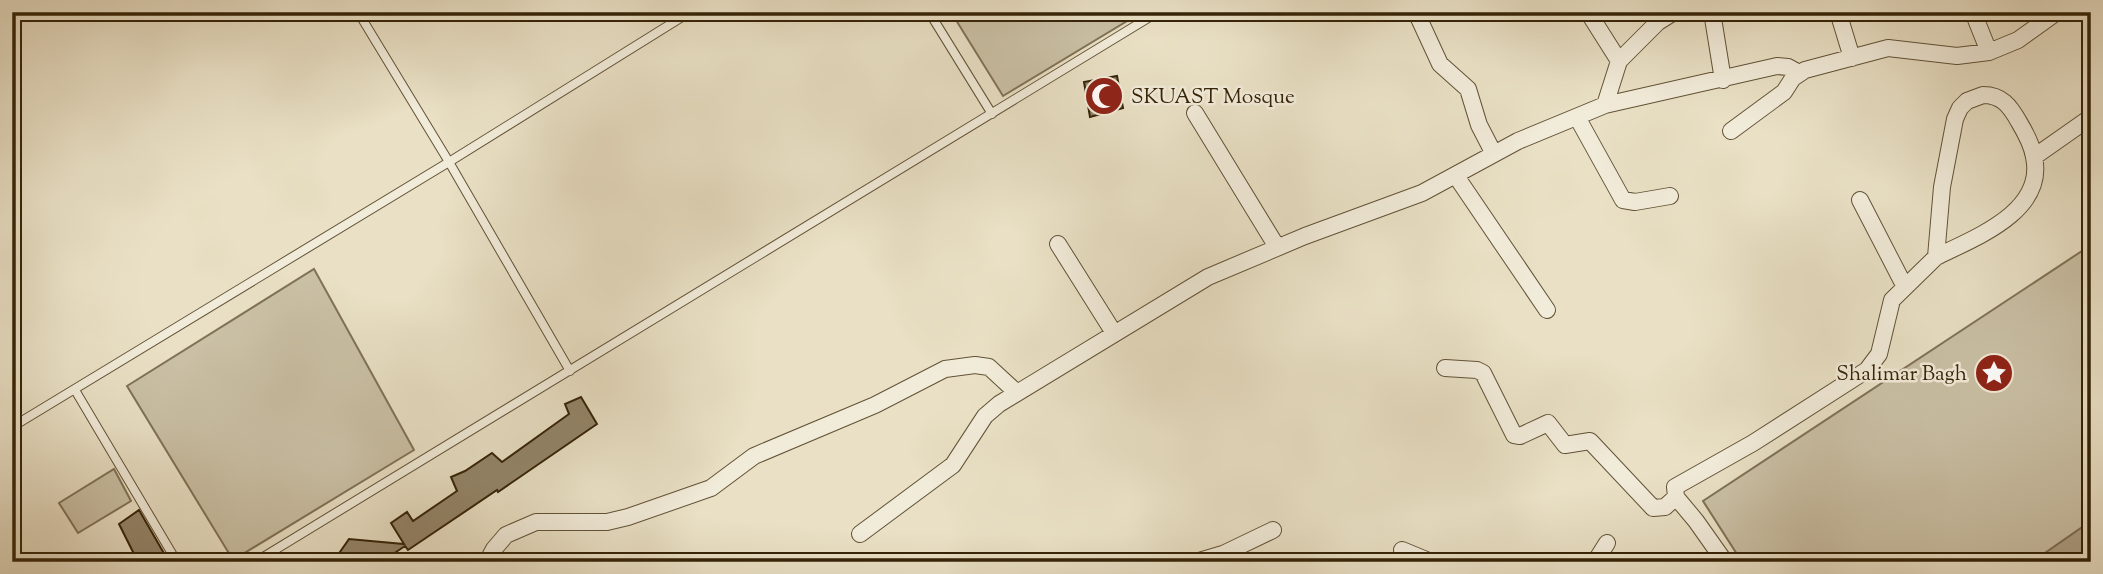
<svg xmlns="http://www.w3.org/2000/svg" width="2103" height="574" viewBox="0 0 2103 574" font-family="'Sorts Mill Goudy',serif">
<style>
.green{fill:#cac0a5;stroke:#807256;stroke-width:2}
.water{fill:#aca084;stroke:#7c6e52;stroke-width:2}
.building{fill:#93856a;stroke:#352307;stroke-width:2}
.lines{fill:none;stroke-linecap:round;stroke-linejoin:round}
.service-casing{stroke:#625236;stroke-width:10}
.minor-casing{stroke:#625236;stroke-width:18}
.service{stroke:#f1ebd9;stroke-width:8}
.minor{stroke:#f1ebd9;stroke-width:16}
.labels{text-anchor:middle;stroke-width:5;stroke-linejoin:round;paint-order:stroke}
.poi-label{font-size:21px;fill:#352307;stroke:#f1ebd9;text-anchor:start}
</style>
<rect width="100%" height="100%" fill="#e9e0c5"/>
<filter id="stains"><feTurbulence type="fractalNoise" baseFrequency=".00286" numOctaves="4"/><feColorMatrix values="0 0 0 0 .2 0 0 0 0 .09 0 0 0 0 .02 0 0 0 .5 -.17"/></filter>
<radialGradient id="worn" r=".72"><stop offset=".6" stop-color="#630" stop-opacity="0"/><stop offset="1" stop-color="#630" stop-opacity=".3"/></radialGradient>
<path class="green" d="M951,12H1142L1003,96Z
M2091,245V562H1742L1703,501Z
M314,269L414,450L233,560L127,386Z
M114,469L131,501L78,533L59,503Z"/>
<path class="water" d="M2091,521V548L2070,562H2032Z"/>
<path class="building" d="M1117,76L1123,108L1090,117L1084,82Z
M581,397L597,424L498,492L497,490L408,550L405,546L381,562H333L349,539L404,544L391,523L407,512L413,521L457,491L451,477L465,471L492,453L502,462L569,414L565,404Z
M139,510L169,562H121L134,554L119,524Z"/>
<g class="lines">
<defs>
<path id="service" d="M358,12L449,162L570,371
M929,12L992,114
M75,390L177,562
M12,427L449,162L690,12
M255,562L1158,12"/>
<path id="minor" d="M1416,12L1440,64L1468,89L1479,125L1494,154
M1588,12L1619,61
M1712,12L1723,80
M1838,12L1852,58
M1973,12L1989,52
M1983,95C2002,95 2010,106 2019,122C2025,132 2032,145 2034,157C2046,212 1974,238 1936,257L1942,187L1955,119L1960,108L1967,101Z
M1605,105L1619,61L1658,22L1674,12
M1195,113L1277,247
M1577,117L1623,200L1635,202L1670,196
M1731,131L1784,92L1793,78L1805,70L1888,48L1957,56L1989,52L2018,40L2057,12
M2034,157L2091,117
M1456,176L1547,310
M1860,200L1905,287
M1058,244L1114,333
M1445,368L1477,370L1483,373L1514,435L1520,436L1548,423L1565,445L1590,441L1653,508L1665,507L1676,497
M860,534L953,465L985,416L999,404L1208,277L1305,236L1422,193L1518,141L1605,105L1777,66L1788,67L1799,73
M1402,550L1431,562
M487,562L494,549L506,535L536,522H607L628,517L711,488L754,456L875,405L945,369L975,365L989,367L1016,392
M1196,562L1223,554L1273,530
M1595,562L1607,543
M1725,562L1696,521L1676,497L1675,487L1753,443L1867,370L1879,354L1892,300L1936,257"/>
</defs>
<use href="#service" class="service-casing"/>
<use href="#minor" class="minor-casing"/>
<use href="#service" class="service"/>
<use href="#minor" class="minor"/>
</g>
<defs>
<symbol id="mosque-disc" viewBox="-11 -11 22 22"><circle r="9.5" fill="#8f2418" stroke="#f1ebd9"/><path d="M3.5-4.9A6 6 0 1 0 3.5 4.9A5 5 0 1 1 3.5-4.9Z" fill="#fff"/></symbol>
<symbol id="sight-disc" viewBox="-11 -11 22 22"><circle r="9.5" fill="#8f2418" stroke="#f1ebd9"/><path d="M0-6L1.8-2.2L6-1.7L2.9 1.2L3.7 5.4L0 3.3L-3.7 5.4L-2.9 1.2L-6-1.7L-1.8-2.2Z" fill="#fff"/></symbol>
</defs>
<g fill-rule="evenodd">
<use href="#mosque-disc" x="1082" y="74" width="44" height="44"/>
<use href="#sight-disc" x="1972" y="351" width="44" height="44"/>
</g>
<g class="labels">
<g class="poi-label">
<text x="1131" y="103">SKUAST Mosque</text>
<text x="1967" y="380" text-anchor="end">Shalimar Bagh</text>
</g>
</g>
<rect width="2103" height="574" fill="none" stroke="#e9e0c5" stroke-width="42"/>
<rect x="14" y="14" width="2075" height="546" fill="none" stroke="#352307" stroke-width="3.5"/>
<rect x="21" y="21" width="2061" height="532" fill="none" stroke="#352307" stroke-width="2"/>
<rect width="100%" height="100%" filter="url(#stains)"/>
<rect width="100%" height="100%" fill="url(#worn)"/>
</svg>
